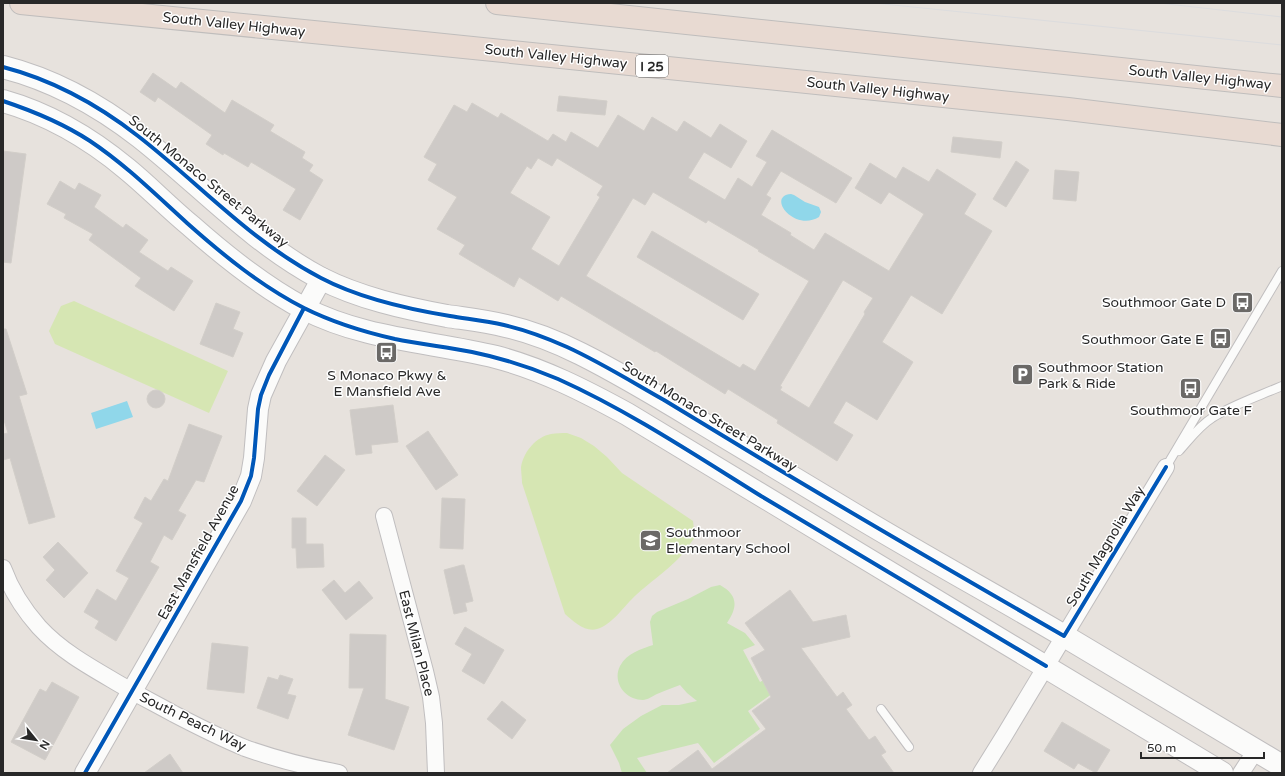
<svg xmlns="http://www.w3.org/2000/svg" width="1285" height="776" viewBox="0 0 1285 776" font-family="'Varela Round',sans-serif">
<style>
.green{fill:#cae3b5}
.pitch{fill:#d6e6b3}
.water{fill:#90d7ea}
.building{fill:#cecac7;stroke:#d2cec9;fill-rule:evenodd}
.lines{fill:none;stroke-linecap:round;stroke-linejoin:round}
.service-casing{stroke:#c0bebf;stroke-width:10}
.minor-casing{stroke:#c0bebf;stroke-width:18}
.tertiary-casing{stroke:#c0bebf;stroke-width:22}
.secondary-casing{stroke:#c0bebf;stroke-width:24}
.motorway-casing{stroke:#bfbdbc;stroke-width:24}
.service{stroke:#fbfbfa;stroke-width:8}
.minor{stroke:#fbfbfa;stroke-width:16}
.tertiary{stroke:#fbfbfa;stroke-width:20}
.secondary{stroke:#fbfbfa;stroke-width:22}
.motorway{stroke:#e8dad2;stroke-width:22}
.tram{stroke:#dcdcde;stroke-width:1}
.cycleway-casing{stroke:#fff;stroke-width:6}
.cycleway{stroke:#0057b8;stroke-width:4}
.labels{text-anchor:middle;stroke-width:3;stroke-linejoin:round;paint-order:stroke}
.shield{fill:#fff;stroke:#686868;stroke-width:1}
.shield-label{font-size:13px;font-weight:bold;fill:#282828}
.street-label{font-size:14px;fill:#282828;stroke:#fff}
.poi-label{font-size:14px;fill:#282828;stroke:#fff;text-anchor:end}
</style>
<rect width="100%" height="100%" fill="#e7e2dd"/>
<path class="green" d="M720,585C738,595 738,607 727,623L745,633L755,645L743,650L760,682L805,658L811,666L748,711L760,729L714,763L698,743L637,758L647,773H622L619,763L610,745L623,729L641,716L662,705H679L697,701L687,693L680,685C672,688 664,691 657,694C653,696 647,700 643,700C625,700 612,682 620,666C627,653 641,649 653,645L650,622L652,616L657,612L688,599L711,587Z"/>
<path class="pitch" d="M74,301L228,371L209,413L55,344L49,331L61,306Z
M567,433L581,438L594,446L607,457L622,473L693,521L695,537C689,545 684,553 678,559C665,572 649,583 636,595C625,605 611,626 597,629C586,633 573,621 565,614L522,483C522,478 521,472 521,467C524,451 536,437 551,434C556,433 562,433 567,433Z"/>
<path class="water" d="M791,194L794,195L805,202L819,207L821,212L819,217C794,232 766,196 791,194Z
M127,401L133,417L96,429L91,413Z"/>
<path class="building" d="M153,73L176,89L181,82L225,113L232,100L274,125L270,131L305,152L302,158L313,165L309,171L323,180L300,220L283,210L296,189L251,162L248,167L224,153L223,155L206,144L212,135L158,97L155,102L140,92Z
M559,96L607,101L605,115L557,111Z
M472,103L498,118L501,113L548,141L553,134L566,142L571,132L598,148L618,115L644,131L652,117L677,132L684,121L711,138L720,124L747,141L731,168L704,152L688,178L725,200L738,178L752,187L767,162L756,156L772,130L852,178L836,203L781,171L766,195L771,198L761,215L791,233L790,235L814,250L825,233L889,271L924,214L889,192L881,204L855,188L870,163L896,179L903,167L929,182L937,169L976,194L964,214L992,231L942,314L911,295L882,342L913,362L877,420L846,401L833,423L853,435L837,461L777,423L778,420L728,389L725,394L656,351L655,352L561,296L558,301L519,277L514,287L459,254L465,245L437,229L457,197L428,180L437,164L424,157L454,105L467,112ZM538,158L552,166L557,158L603,186L597,195L600,197L559,266L531,249L550,217L510,193L527,166L531,169ZM653,192L706,223L708,220L759,250L758,251L809,281L755,371L743,364L740,368L586,276L633,198L645,205ZM843,280L873,298L864,312L865,314L809,408L780,390L782,387L780,386Z
M953,137L1002,142L1000,158L951,152Z
M3,151L26,154L11,263L3,262Z
M1016,161L1029,170L1006,207L993,199Z
M1055,170L1079,172L1076,201L1053,199Z
M60,181L75,190L79,183L101,195L94,207L123,228L126,224L148,240L139,252L168,271L171,267L193,281L174,311L135,286L141,278L89,240L93,234L64,218L66,214L47,204Z
M652,231L759,294L743,320L637,257Z
M216,303L240,312L233,329L243,333L233,357L200,344Z
M3,329H6L27,394L19,396L55,517L29,524L10,458L3,460V434L8,433L3,417Z
M147 399a9 9 0 1 1 18 0a9 9 0 1 1-18 0Z
M393,405L398,442L371,445L372,453L356,455L350,410Z
M189,424L222,436L204,482L196,480L178,511L186,515L172,540L164,535L150,562L159,567L116,641L95,628L99,621L84,612L97,589L116,601L129,578L116,571L143,523L134,518L145,497L151,501L164,479L168,481Z
M428,431L458,475L436,490L406,446Z
M325,455L345,470L317,506L297,491Z
M442,498L465,499L463,549L440,548Z
M292,518H306V544H323L324,567L297,568L296,548H292Z
M58,542L88,573L64,598L46,580L55,570L43,557Z
M462,565H464L473,601L465,603L467,611L454,614L444,570Z
M334,580L345,593L359,581L373,598L346,620L322,590Z
M790,590L813,622L846,615L850,637L801,648L837,697L843,692L852,705L846,709L869,740L875,736L886,752L881,755L894,773H667L698,750L712,769L766,729L752,711L771,697L751,658L765,650L745,623Z
M465,627L504,650L484,684L462,671L472,654L455,644Z
M350,634L386,635L385,699L409,707L394,750L348,735L364,688H349Z
M212,643L248,647L244,693L207,689Z
M280,675L293,679L287,694L296,696L288,719L257,708L268,677L278,680Z
M52,682L79,697L45,760L11,742L40,689L46,692Z
M502,701L526,720L512,739L487,719Z
M1062,722L1110,750L1096,773L1078,763L1074,769L1044,751Z
M170,754L183,773H144Z"/>
<g class="lines">
<defs>
<path id="service" d="M1179,451C1189,440 1199,426 1212,418C1232,405 1259,396 1282,386
M1166,467L1282,271
M881,709L909,747"/>
<path id="minor" d="M384,516L425,671L431,697L434,723L436,773
M3,568C11,590 24,610 39,627C62,652 92,668 121,685C138,695 156,704 174,714C197,726 221,738 245,748C276,759 307,767 339,773
M981,773L1004,736L1166,467
M1241,773L1256,750"/>
<path id="tertiary" d="M85,773L241,501L251,476L254,458L258,409L261,395L276,361L322,278"/>
<path id="secondary" d="M3,67C54,80 99,105 140,137C201,185 251,241 320,278C359,298 404,308 447,316C467,319 486,321 506,326C532,332 557,342 581,354C621,374 659,397 697,420C750,452 802,483 855,515C925,557 996,596 1066,637C1138,680 1210,723 1282,766
M3,101C49,114 91,139 127,169C149,187 169,208 191,226C226,257 262,286 303,308C365,340 430,341 496,357C542,369 585,391 627,414C824,535 1024,653 1222,773"/>
<path id="motorway" d="M21,3L414,42L963,98L1068,109L1282,135
M497,3L1282,86"/>
</defs>
<use href="#service" class="service-casing"/>
<use href="#minor" class="minor-casing"/>
<use href="#tertiary" class="tertiary-casing"/>
<use href="#secondary" class="secondary-casing"/>
<use href="#motorway" class="motorway-casing"/>
<use href="#service" class="service"/>
<use href="#minor" class="minor"/>
<use href="#tertiary" class="tertiary"/>
<use href="#secondary" class="secondary"/>
<use href="#motorway" class="motorway"/>
<path class="tram" d="M874,3L1282,45
M1159,3L1282,17"/>
<defs>
<path id="cycleway" d="M3,67C53,80 97,104 138,136C200,184 250,241 321,278C359,298 407,309 450,316C468,319 486,321 504,325C526,330 547,338 567,347C600,362 632,382 664,400C697,420 730,440 763,460C863,520 963,578 1064,636L1166,467
M3,101C33,111 64,124 90,141C126,165 156,195 187,223C223,255 261,286 304,308C332,322 364,332 395,339C420,344 446,347 472,352C501,358 530,367 558,379C629,411 695,455 761,496C856,553 951,610 1046,666
M85,773L241,501L251,476L254,458L258,409L261,395L269,375L304,308"/>
</defs>
<use href="#cycleway" class="cycleway-casing"/>
<use href="#cycleway" class="cycleway"/>
</g>
<defs>
<symbol id="bus-square" viewBox="-11 -11 22 22"><rect x="-9" y="-9" width="18" height="18" rx="4" fill="#6b6967" stroke="#fff"/><path d="M-5-6H5V4H4V6H2V4H-2V6H-4V4H-5ZM-3.5-4V0h7V-4ZM-3.5 1.2v1.5H-2V1.2ZM2 1.2v1.5H3.5V1.2Z" fill="#fff"/></symbol>
<symbol id="parking-square" viewBox="-11 -11 22 22"><rect x="-9" y="-9" width="18" height="18" rx="4" fill="#6b6967" stroke="#fff"/><path d="M-3.5-5.5H1a3.5 3.5 0 0 1 0 7H-1V5.5H-3.5ZM-1-3.4V-.6H.8a1.4 1.4 0 0 0 0-2.8Z" fill="#fff"/></symbol>
<symbol id="school-square" viewBox="-11 -11 22 22"><rect x="-9" y="-9" width="18" height="18" rx="4" fill="#6b6967" stroke="#fff"/><path d="M0-5L7-2L0 1L-7-2ZM-4 1L0 2.5L4 1V4Q0 6-4 4Z" fill="#fff"/></symbol>
</defs>
<g fill-rule="evenodd">
<use href="#bus-square" x="1230" y="290" width="25" height="25"/>
<use href="#bus-square" x="1208" y="326" width="25" height="25"/>
<use href="#bus-square" x="374" y="340" width="25" height="25"/>
<use href="#parking-square" x="1010" y="362" width="25" height="25"/>
<use href="#bus-square" x="1178" y="376" width="25" height="25"/>
<use href="#school-square" x="638" y="528" width="25" height="25"/>
</g>
<g class="labels">
<rect class="shield" x="636" y="55" width="32" height="22" rx="3"/>
<g class="shield-label">
<text x="652" y="71">I 25</text>
</g>
<g class="street-label">
<text transform="translate(234 24) rotate(6)" y="5">South Valley Highway</text>
<text transform="translate(556 56) rotate(6)" y="5">South Valley Highway</text>
<text transform="translate(1200 77) rotate(6)" y="5">South Valley Highway</text>
<text transform="translate(878 89) rotate(6)" y="5">South Valley Highway</text>
<text transform="translate(209 181) rotate(39)" y="5">South Monaco Street Parkway</text>
<text transform="translate(710 416) rotate(31)" y="5">South Monaco Street Parkway</text>
<text transform="translate(1105 546) rotate(-59)" y="5">South Magnolia Way</text>
<text transform="translate(198 552) rotate(-61)" y="5">East Mansfield Avenue</text>
<text transform="translate(417 643) rotate(76)" y="5">East Milan Place</text>
<text transform="translate(193 721) rotate(26)" y="5">South Peach Way</text>
</g>
<g class="poi-label">
<text x="1226" y="307">Southmoor Gate D</text>
<text x="1204" y="344">Southmoor Gate E</text>
<text x="1038" y="372" text-anchor="start">Southmoor Station<tspan x="1038" dy="16">Park &amp; Ride</tspan></text>
<text x="387" y="380" text-anchor="middle">S Monaco Pkwy &amp;<tspan x="387" dy="16">E Mansfield Ave</tspan></text>
<text x="1191" y="415" text-anchor="middle">Southmoor Gate F</text>
<text x="666" y="537" text-anchor="start">Southmoor<tspan x="666" dy="16">Elementary School</tspan></text>
</g>
</g>
<rect width="1285" height="776" fill="none" stroke="#282828" stroke-width="8"/>
<g transform="translate(36 740) rotate(120)" stroke="#ffffff" stroke-width="3" paint-order="stroke">
<path d="M0-3L7 15L0 10L-7 15Z" fill="#282828"/>
<text y="-6" font-size="11" font-weight="bold" text-anchor="middle" fill="#282828">N</text>
</g>
<path d="M1141 752v6h123v-6" fill="none" stroke="#282828" stroke-width="2"/>
<text x="1147" y="752" font-size="12" fill="#282828" stroke="#ffffff" stroke-width="3" paint-order="stroke">50 m</text>
</svg>
